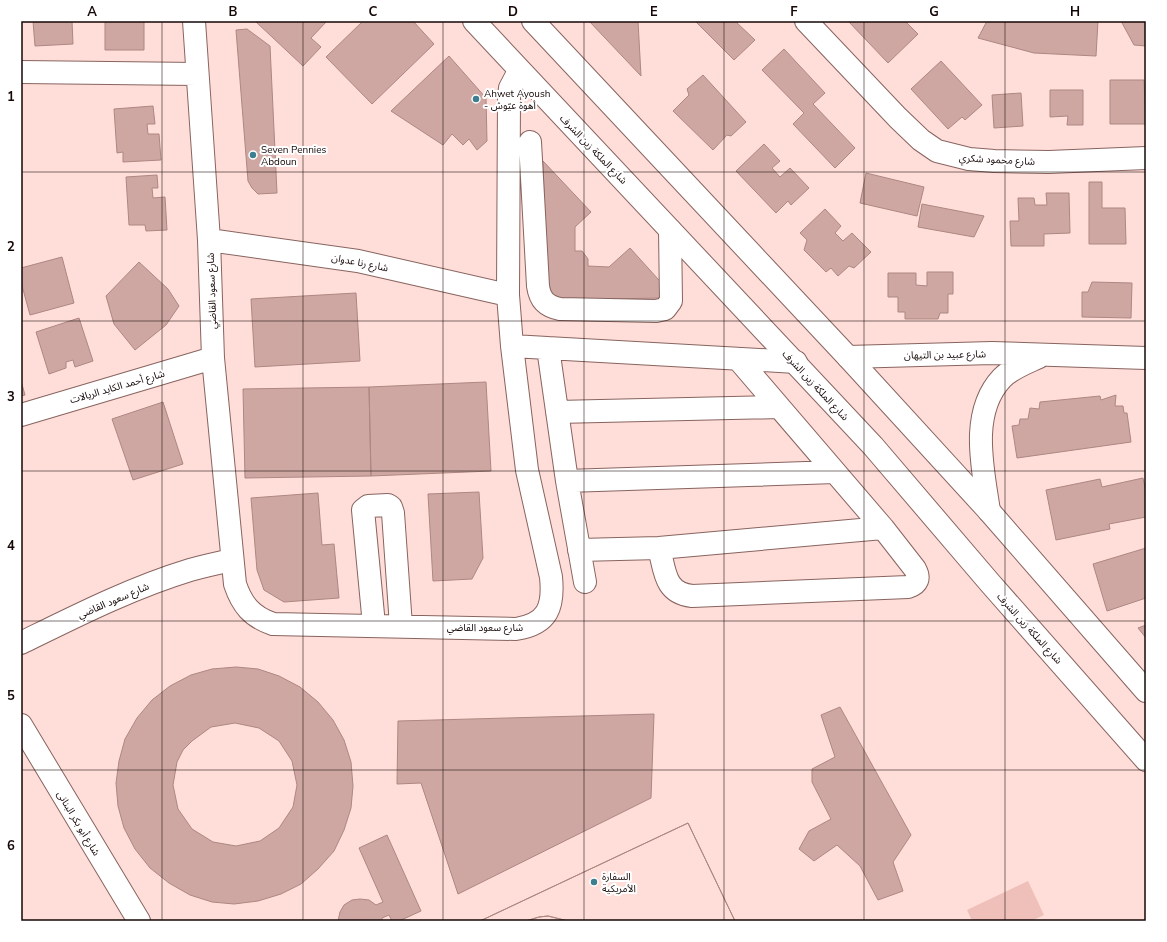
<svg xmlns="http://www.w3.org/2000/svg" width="1167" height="942" viewBox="0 0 1167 942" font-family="'Nunito Sans','Noto Sans Arabic',sans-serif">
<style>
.green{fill:#efbfb9}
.building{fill:#cfa7a2;stroke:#ad8782;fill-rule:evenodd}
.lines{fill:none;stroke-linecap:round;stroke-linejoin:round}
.minor-casing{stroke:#88645f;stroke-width:24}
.major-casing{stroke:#88645f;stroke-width:24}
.minor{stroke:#fff;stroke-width:22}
.major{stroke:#fff;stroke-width:22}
.grid{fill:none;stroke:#140706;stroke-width:1;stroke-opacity:0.55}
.poi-dot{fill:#3d7e90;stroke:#fff;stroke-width:1.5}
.labels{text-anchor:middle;stroke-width:4;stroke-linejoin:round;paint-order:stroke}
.poi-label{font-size:10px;fill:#140706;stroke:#fff;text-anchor:start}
.street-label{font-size:10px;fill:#140706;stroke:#fff}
.neatline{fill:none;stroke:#140706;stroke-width:1.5}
.grid-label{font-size:13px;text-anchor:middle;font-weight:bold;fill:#140706}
</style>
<rect width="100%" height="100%" fill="#ffddd8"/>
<path class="green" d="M1028,881L1044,915L1031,921H972L967,910Z"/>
<path class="building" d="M33,21H72L73,44L35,46Z
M105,21H144V50H105Z
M255,21H327L311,38L321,47L303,66Z
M363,21H413L434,44L372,104L326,57Z
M589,21H638L641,76Z
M697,21H735L755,40L734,60L696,22Z
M848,21H905L918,34L888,63Z
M987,21H1098L1096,56L1034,53L978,38Z
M1121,21H1146V46L1134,45Z
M247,29L270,46L277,193L258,194L252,188L248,181L236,30Z
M784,49L825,93L813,104L855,148L835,168L793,124L804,113L762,70Z
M449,56L486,98L487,141L477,150L469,139L463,145L452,134L443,145L391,111Z
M941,61L982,105L965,120L962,117L948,129L911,89Z
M703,75L746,122L731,136L727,135L713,150L673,111L689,95L687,89Z
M1110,80H1144L1146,124H1110Z
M1050,90H1083V125H1067L1068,116L1050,117Z
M1021,93L1023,126L994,128L992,95Z
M153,106L155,124H147L148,134H159L161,160L123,162V152L117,153L114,109Z
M764,144L780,161L772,168L780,177L790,168L809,188L791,205L788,201L776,213L736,171Z
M543,161L591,212L575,227V251H582L588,259V266L609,267L630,248L667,289L663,298L547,300Z
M866,173L924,187L917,216L860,203Z
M157,175L158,188H152L153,198L165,197L167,230L146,231L145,225H129L126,177Z
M1089,182H1102V208H1125L1126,244H1089Z
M1046,193H1069L1070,233L1044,234V246H1011L1010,221H1019L1018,198H1034L1035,205H1047Z
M922,204L984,216L974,237L918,227Z
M825,209L841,226L835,233L843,241L852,233L871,252L854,268L849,266L838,276L831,268L826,272L804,250L807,240L800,233Z
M62,257L74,303L30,315L21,282V268Z
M139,262L168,289L179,306L166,325L135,350L114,324L106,296Z
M927,272H953V294H948V313H940L938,319H905V312H898V297H888V273H916V285L927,286Z
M1092,282L1132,283L1131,318L1082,317V292H1088Z
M356,293L360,361L255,367L251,299Z
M79,318L93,361L75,367L73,360L66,362V368L49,374L36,332Z
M21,381L25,395L21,396Z
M486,382L491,471L371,476L369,387Z
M369,387L371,476L245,478L243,389Z
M1116,395L1115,406H1123L1124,413H1127L1131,442L1017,458L1012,426L1019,425L1020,419H1028L1030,408L1039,409L1040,402L1100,396L1101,400Z
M163,402L183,464L133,480L112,419Z
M1143,478L1146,492V517L1109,524L1110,529L1056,540L1046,490L1100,479L1102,487Z
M479,492L483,558L472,579L433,581L428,494Z
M318,493L322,545L334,544L339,598L284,602L264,590L257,570L251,498Z
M1146,548V598L1107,611L1093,564Z
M1146,625V638L1138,628Z
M236,667L258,669L279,676L300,687L318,702L333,720L344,740L351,762L353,786L351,808L344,830L334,851L318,869L301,884L281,894L258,901L234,904L212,902L190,895L169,883L150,868L135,849L124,828L118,806L116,783L119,761L125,739L137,718L152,700L170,686L191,675L212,669ZM235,723L259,728L279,741L292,761L297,785L293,807L279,828L260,841L236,846L213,842L192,829L178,809L173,785L177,762L183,750L192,741L211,727Z
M840,707L911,835L893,862L903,891L878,900L860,866L837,845L814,861L799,849L809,831L831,819L812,782V769L835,757L821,715Z
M654,714L651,798L458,894L421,783L397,784L398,721Z
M688,823L735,921H568L548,916L539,917L526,921H480Z
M688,823L735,921H568L548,916L539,917L526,921H480Z
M387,835L421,911L399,921H392L389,915L382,918V921H338L340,912L344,905L352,900L360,899L369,900L376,905L383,902L359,848Z"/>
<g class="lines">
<defs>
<path id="minor" d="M194,21L209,240L213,358L235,584C242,605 252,617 273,624L516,629C548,624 554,607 551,577L527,470L512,346L508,295L509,98L510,88L519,71
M806,21L898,118L921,140L937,151L969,159L994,161L1049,162L1146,158
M21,72L197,74
M530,142L538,286C540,300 546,306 560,309L656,311L665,309L671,301L670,230
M209,240L358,261L508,295
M512,346L796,362
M548,348L567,481L585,582
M848,357L992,353L1146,358
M557,412L779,407
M21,415L213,358
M567,481L835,472
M989,511C983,469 969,413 1002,378C1012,368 1026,363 1039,357
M659,548C665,570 664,593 692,596L908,587C918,584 920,578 915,569L883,528L738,359
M579,550L659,548L883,528
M374,625L363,510L368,506L388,505L391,507L393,513L401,626
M21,643C76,616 131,588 190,570C204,566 218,563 232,560
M21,725L139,921"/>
<path id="major" d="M474,21L873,446L990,583L1146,760
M533,21L848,357L989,511L1146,691"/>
</defs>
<use href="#minor" class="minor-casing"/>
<use href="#major" class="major-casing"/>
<use href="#minor" class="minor"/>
<use href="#major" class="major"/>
</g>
<path class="grid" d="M162,21V921M303,21V921M443,21V921M584,21V921M724,21V921M864,21V921M1005,21V921M21,172H1146M21,321H1146M21,471H1146M21,621H1146M21,770H1146"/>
<g class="poi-dot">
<circle cx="476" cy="99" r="4"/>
<circle cx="253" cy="155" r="4"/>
<circle cx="594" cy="882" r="4"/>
</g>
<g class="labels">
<g class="poi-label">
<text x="484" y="97">Ahwet Ayoush<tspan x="484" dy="12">- أهوة عيّوش</tspan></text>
<text x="261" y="153">Seven Pennies<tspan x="261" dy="12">Abdoun</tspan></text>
<text x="602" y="880">السفارة<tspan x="602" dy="12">الأمريكية</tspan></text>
</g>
<g class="street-label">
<text transform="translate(594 149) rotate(46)" y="4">شارع الملكة زين الشرف</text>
<text transform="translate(997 159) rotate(3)" y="4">شارع محمود شكري</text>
<text transform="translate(360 262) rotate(11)" y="4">شارع رنا عدوان</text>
<text transform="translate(211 291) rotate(-92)" y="4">شارع سعود القاضي</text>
<text transform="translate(945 354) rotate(-1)" y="4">شارع عبيد بن التيهان</text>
<text transform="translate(816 385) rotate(47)" y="4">شارع الملكة زين الشرف</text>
<text transform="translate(117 386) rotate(-16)" y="4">شارع أحمد الكايد الريالات</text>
<text transform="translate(113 600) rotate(-23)" y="4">شارع سعود القاضي</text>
<text x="485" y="631">شارع سعود القاضي</text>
<text transform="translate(1030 628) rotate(48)" y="4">شارع الملكة زين الشرف</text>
<text transform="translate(79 823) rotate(59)" y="4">شارع أبو بكر البنانى</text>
</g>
</g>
<rect width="1167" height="942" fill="none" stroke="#ffffff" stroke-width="44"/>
<rect x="22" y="22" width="1123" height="898" class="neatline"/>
<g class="grid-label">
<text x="92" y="16">A</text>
<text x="233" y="16">B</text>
<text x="373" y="16">C</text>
<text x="513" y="16">D</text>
<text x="654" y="16">E</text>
<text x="794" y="16">F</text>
<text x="934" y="16">G</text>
<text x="1075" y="16">H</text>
<text x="11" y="101">1</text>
<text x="11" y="251">2</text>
<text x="11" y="401">3</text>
<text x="11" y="550">4</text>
<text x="11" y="700">5</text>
<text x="11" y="850">6</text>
</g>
</svg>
